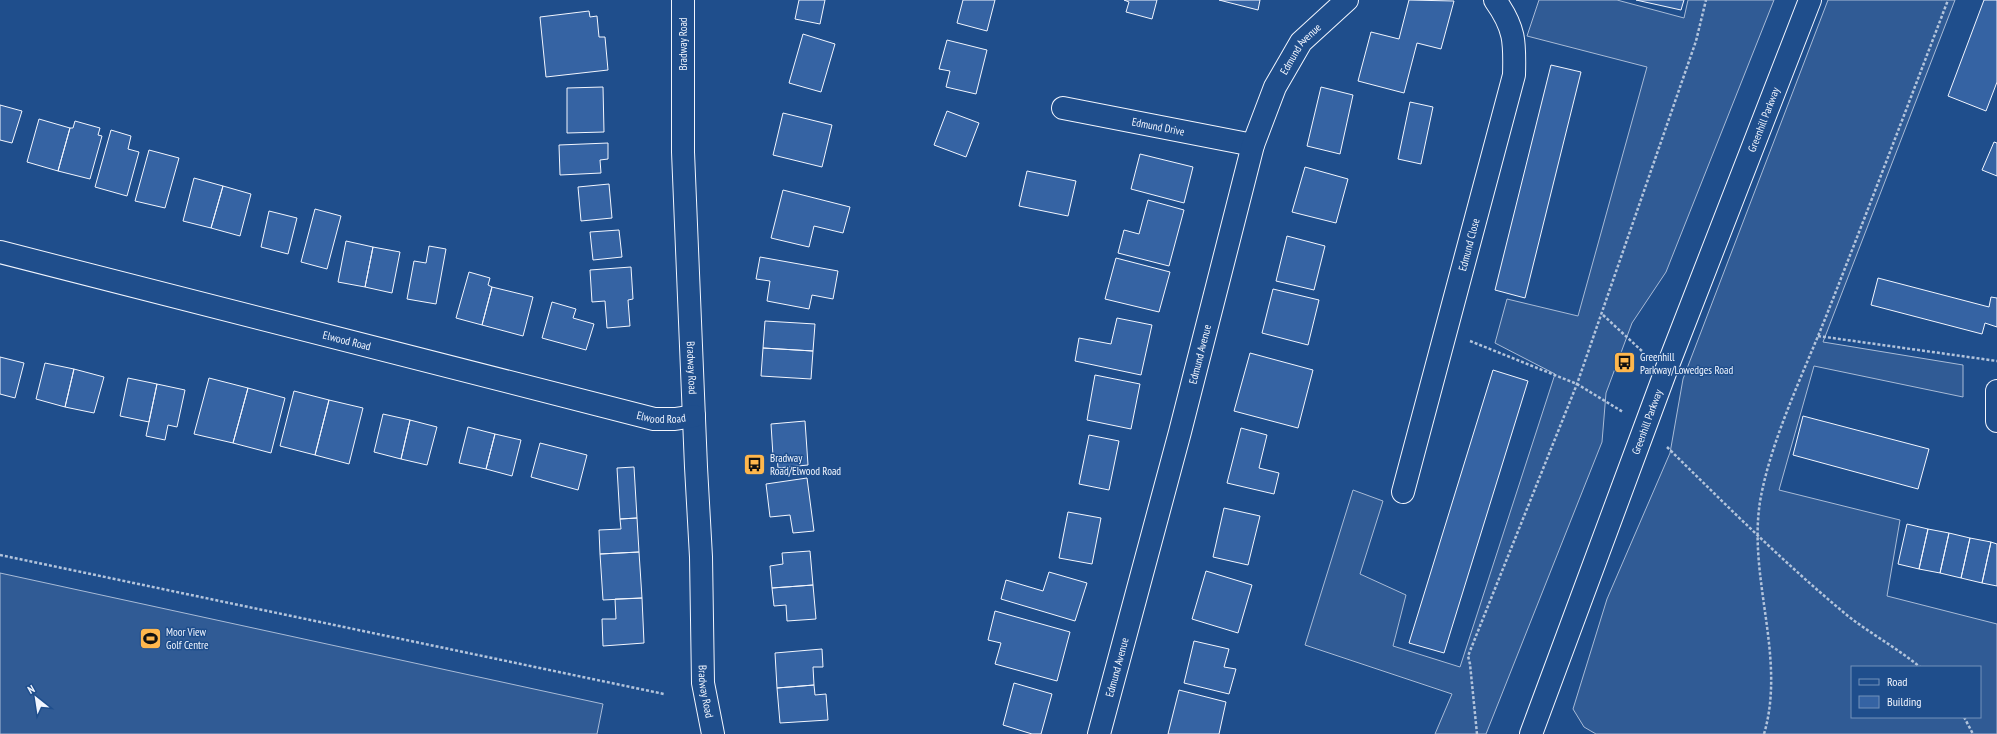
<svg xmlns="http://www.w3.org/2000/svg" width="1997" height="734" viewBox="0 0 1997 734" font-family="'PT Sans Narrow',sans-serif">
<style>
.built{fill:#305b95;stroke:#a8bbd7;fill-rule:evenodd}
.building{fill:#3563a3;stroke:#f2f6ff}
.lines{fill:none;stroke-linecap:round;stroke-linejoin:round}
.minor-casing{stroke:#f2f6ff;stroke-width:24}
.major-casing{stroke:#f2f6ff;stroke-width:24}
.path{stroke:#b3c4dc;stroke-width:2.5;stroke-dasharray:3 2;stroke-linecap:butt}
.minor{stroke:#1f4e8c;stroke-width:22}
.major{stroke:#1f4e8c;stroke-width:22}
.labels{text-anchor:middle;stroke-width:3;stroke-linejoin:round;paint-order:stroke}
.street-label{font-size:11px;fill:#f2f6ff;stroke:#1f4e8c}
.poi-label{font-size:11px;fill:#f2f6ff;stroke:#1f4e8c;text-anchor:start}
</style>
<rect width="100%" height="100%" fill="#1f4e8c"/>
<path class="built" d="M1539,0H1617L1684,18L1688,0H1774L1666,272L1632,323L1606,393L1602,442L1486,734H1435L1452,694L1305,645L1353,490L1383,501L1360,574L1406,595L1393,646L1460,667L1555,374L1495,343L1507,299L1578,316L1647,67L1527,36Z
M1828,0H1955L1823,342L1963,365V397L1814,366L1779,490L1900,520L1887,596L1997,624V734H1596L1584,727L1573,709L1607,599L1670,453L1683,379ZM1852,667H1980V717H1852Z
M0,573L603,704L597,734H0Z"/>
<path class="building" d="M799,0H825L820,24L795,19Z
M963,0H995L987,31L957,23Z
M1124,0H1157L1152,19L1126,12L1129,2Z
M1219,0H1260L1258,10Z
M1409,0L1454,1L1441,49L1417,43L1404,93L1358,81L1371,32L1399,39Z
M1636,0H1684L1681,10Z
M1984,0H1997V82L1986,111L1948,96Z
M589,11L590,17L597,16L599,37H605L608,70L546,77L540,17Z
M803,34L835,44L821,92L789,83Z
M947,40L987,50L976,94L946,87L950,71L939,69Z
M1551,65L1581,72L1525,298L1495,290Z
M603,87L604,132L567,133V88Z
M1321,87L1353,95L1340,154L1307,146Z
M1410,102L1433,107L1421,164L1398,159Z
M0,105L22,111L12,143L0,140Z
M947,111L979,123L966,157L934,145Z
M783,113L832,125L822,167L773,155Z
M39,119L70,128L58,171L27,162Z
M75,121L100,128L98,135L102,136L90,179L58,171L70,128H73Z
M111,130L131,136L128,149L139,152L127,196L95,187Z
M1994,142L1997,143V176L1982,170Z
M608,143V159L600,160L601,173L560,175L559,145Z
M149,150L179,158L165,208L135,201Z
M1140,154L1193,167L1184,203L1131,189Z
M1305,167L1348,179L1336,223L1292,212Z
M1027,171L1076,181L1068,216L1019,206Z
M194,178L223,186L211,228L183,221Z
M609,184L612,218L581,221L578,187Z
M223,186L251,194L240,236L211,228Z
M783,190L850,207L843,233L814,226L809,247L771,238Z
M1148,200L1184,210L1169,266L1118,253L1124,230L1139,234Z
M315,209L341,216L327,269L301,262Z
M269,211L297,218L288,254L261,247Z
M619,230L622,257L593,260L590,232Z
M1287,236L1325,246L1314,290L1276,281Z
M346,241L373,247L365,287L338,282Z
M429,246L446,249L436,304L407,299L414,261L426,263Z
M373,247L400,252L392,293L365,287Z
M760,257L838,271L833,299L812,295L809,309L767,301L770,281L756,279Z
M1116,258L1170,272L1159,312L1105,299Z
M631,267L633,299L628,300L630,326L607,328L605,301L592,302L590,270Z
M469,272L490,278L488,285L492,287L482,325L456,318Z
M1878,278L1989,307L1991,297L1997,298V327L1985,323L1982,334L1871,305Z
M492,287L533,297L523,336L482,325Z
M1273,289L1319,300L1308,345L1262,333Z
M552,302L576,309L573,318L594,324L586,350L542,338Z
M1117,318L1152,325L1141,375L1075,361L1079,338L1111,344Z
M765,321L815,324L813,351L763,348Z
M763,348L813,351L811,379L761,376Z
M1250,353L1313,370L1298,428L1234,411Z
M0,357L24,363L15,398L0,394Z
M45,363L74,369L65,407L36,399Z
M74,369L104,377L94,413L65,407Z
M1493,370L1528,381L1444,653L1409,643Z
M1095,375L1140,384L1131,429L1087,420Z
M128,378L157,384L149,422L120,416Z
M209,378L248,388L233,443L194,434Z
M157,384L185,390L177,427L168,425L165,440L146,436Z
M248,388L285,398L271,453L233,443Z
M294,391L329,400L315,455L280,446Z
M329,400L363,408L349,464L315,455Z
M383,414L410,420L401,459L374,452Z
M1803,416L1929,449L1918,489L1793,455Z
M410,420L437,427L427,465L401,459Z
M805,421L808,465L778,468L777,456H773L771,424Z
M468,427L495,434L486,469L459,463Z
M1241,428L1267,435L1259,468L1279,473L1274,494L1227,483Z
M495,434L521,440L512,476L486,469Z
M1089,435L1119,441L1109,490L1079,484Z
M540,443L587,455L578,490L531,477Z
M634,467L637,518L620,519L617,468Z
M807,478L814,531L793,533L790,515L770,517L766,484Z
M1224,508L1260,516L1248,565L1213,557Z
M1068,512L1101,518L1092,564L1059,558Z
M637,518L639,552L600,554L599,530L621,529L620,519Z
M1907,524L1928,529L1919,569L1898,564Z
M1928,529L1949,533L1940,573L1919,569Z
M1949,533L1970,538L1961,578L1940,573Z
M1970,538L1991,542L1982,583L1961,578Z
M1991,542L1997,544V586L1982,583Z
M810,551L813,585L772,588L770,566L783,564L782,553Z
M639,552L642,598L603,600L600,554Z
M1206,571L1252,585L1238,633L1192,619Z
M1049,572L1087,583L1075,621L1001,599L1006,580L1043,591Z
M813,585L816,619L787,621L786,605L774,606L772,588Z
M642,598L644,643L603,646L602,619H616L615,599Z
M995,611L1070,632L1057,681L995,664L1001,643L988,640Z
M1194,641L1229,649L1224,667L1236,669L1229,694L1184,683Z
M822,649L823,667H813L814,685L777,688L775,653Z
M1014,683L1052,694L1041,734H1032L1003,725Z
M814,685L815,695L826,694L828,720L780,723L777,688Z
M1179,690L1226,702L1219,734H1168Z"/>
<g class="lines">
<defs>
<g id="minor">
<path id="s1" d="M683,0V152L696,467L701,557L703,683L713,734"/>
<path id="s2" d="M1063,108L1253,145"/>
<path id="s3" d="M0,252L654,419H675L694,416"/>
<path d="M1997,391V421"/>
<path id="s4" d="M1403,492L1514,75C1515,42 1515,28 1495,0"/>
<path id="s5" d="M1099,734L1180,432L1253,145L1275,87L1301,42L1347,0"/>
</g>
<g id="major">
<path id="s6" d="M1531,734L1665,373L1810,0"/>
</g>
</defs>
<use href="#minor" class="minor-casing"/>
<use href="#major" class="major-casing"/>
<path class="path" d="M1603,315L1643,352
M1818,336L1997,361
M1470,341L1577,384L1623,412
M1667,447C1726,505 1784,563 1848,616C1871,634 1897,648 1920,667
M0,555L664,694
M1964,717L1973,734
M1477,734L1470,664L1468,656L1577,384L1696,41L1706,0
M1764,734C1787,656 1746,575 1761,496C1773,435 1804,372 1827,314C1868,210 1908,105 1948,0"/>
<use href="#minor" class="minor"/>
<use href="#major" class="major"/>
</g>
<defs>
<symbol id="bus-square" viewBox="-11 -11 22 22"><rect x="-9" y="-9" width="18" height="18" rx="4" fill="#ffb74d" stroke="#1f4e8c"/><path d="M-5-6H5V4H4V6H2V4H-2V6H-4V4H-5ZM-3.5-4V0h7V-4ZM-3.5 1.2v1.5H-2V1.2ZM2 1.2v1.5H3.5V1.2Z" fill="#111"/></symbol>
<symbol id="stadium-square" viewBox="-11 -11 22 22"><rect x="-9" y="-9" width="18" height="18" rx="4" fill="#ffb74d" stroke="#1f4e8c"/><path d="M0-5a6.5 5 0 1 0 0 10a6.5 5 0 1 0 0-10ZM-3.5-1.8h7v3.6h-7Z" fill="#111"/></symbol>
</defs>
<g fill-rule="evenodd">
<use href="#bus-square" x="1612" y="350" width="25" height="25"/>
<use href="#bus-square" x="742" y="452" width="25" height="25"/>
<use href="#stadium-square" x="138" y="626" width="25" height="25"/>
</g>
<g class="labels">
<g class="street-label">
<text transform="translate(683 44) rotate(-90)" y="4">Bradway Road</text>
<text dy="4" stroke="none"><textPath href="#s5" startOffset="717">Edmund Avenue</textPath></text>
<text dy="4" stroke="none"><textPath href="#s6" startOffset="657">Greenhill Parkway</textPath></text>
<text dy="4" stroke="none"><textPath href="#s2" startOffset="97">Edmund Drive</textPath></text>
<text dy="4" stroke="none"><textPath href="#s4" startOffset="256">Edmund Close</textPath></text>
<text dy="4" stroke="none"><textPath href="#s3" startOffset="358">Elwood Road</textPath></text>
<text dy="4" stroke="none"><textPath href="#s5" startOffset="393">Edmund Avenue</textPath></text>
<text dy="4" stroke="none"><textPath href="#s1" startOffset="368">Bradway Road</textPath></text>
<text dy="4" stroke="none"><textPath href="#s3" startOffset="682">Elwood Road</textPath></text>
<text dy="4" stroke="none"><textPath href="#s6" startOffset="333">Greenhill Parkway</textPath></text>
<text dy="4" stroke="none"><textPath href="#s5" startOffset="69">Edmund Avenue</textPath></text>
<text dy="4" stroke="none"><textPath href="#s1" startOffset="692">Bradway Road</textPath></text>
</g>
<g class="poi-label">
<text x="1640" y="361">Greenhill<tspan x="1640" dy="13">Parkway/Lowedges Road</tspan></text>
<text x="770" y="462">Bradway<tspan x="770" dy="13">Road/Elwood Road</tspan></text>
<text x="166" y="636">Moor View<tspan x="166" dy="13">Golf Centre</tspan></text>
</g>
</g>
<rect x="1851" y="666" width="130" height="52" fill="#1f4e8c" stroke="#7391ba"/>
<rect x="1859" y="679" width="20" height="6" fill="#1f4e8c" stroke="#7391ba"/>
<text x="1887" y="686" font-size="12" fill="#f2f6ff">Road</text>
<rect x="1859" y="696" width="20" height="12" fill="#3563a3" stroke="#7391ba"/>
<text x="1887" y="706" font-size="12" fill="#f2f6ff">Building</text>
<g transform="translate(36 698) rotate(330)" stroke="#1f4e8c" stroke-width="3" paint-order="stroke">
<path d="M0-3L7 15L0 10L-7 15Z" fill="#f2f6ff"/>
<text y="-6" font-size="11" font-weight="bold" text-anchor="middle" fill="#f2f6ff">N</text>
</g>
</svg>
